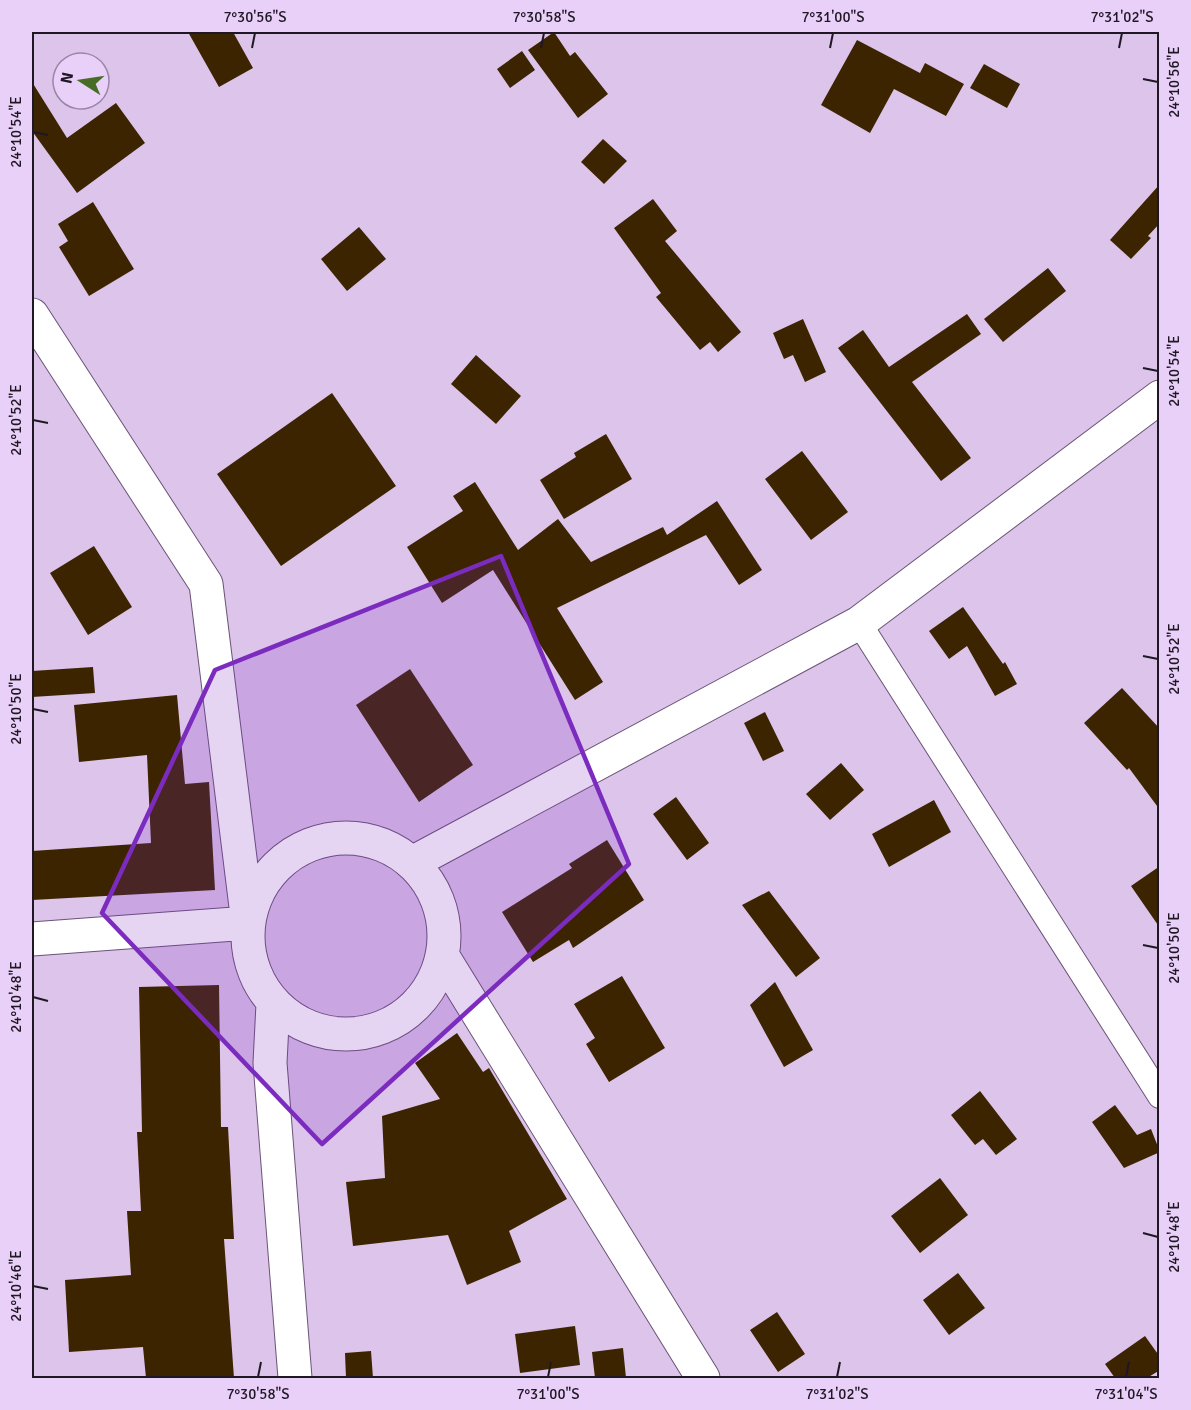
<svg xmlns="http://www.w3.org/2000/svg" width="1191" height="1410" viewBox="0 0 1191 1410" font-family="Signika,sans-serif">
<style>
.building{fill:#3c2401}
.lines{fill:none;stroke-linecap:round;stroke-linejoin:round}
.street-casing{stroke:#6a5476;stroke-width:26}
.secondary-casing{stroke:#6a5476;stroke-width:35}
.street{stroke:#fff;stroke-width:24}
.secondary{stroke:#fff;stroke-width:33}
.marked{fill:#7b2cbf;fill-opacity:0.2;stroke:#7b2cbf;stroke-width:4.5;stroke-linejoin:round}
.ticks{fill:none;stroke:#201725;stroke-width:2}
.neatline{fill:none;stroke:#201725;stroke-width:2}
.ticks-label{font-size:15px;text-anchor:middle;fill:#201725}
</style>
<rect width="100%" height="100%" fill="#dcc4eb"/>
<path class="building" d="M188,32H233L253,68L219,87Z
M554,32L570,56L575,52L608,94L578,118L528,50Z
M857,40L920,73L925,63L964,84L946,116L894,89L870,133L821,105Z
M522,51L535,70L510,88L497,69Z
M984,64L1020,84L1007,108L970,88Z
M32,82L67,138L116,103L145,143L77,193L32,131Z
M603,139L627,161L604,184L581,162Z
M1160,184V223L1148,236L1151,238L1131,259L1110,240Z
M653,199L677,231L665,241L741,332L718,352L710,342L700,350L656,297L661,293L614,228Z
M93,202L134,269L89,296L59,247L68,241L58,224Z
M359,227L386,259L347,291L321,259Z
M1048,268L1066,291L1003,342L984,319Z
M967,314L981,334L912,382L971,458L941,481L838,348L863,330L889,367Z
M803,319L826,372L805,382L793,355L784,359L773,333Z
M476,355L521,396L496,424L451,384Z
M332,393L396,486L281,566L217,474Z
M606,434L632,479L564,519L540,480L576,457L574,453Z
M802,451L848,512L811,540L765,479Z
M475,482L518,550L558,519L591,562L663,527L667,535L717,501L762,570L739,585L706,535L557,608L603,682L575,700L493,570L442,603L407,547L463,511L453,496Z
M94,546L132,607L88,635L50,573Z
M963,607L1003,664L1005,662L1017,684L995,696L967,646L949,659L929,631Z
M93,667L95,693L32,697V671Z
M410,669L473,765L419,802L356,705Z
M1122,688L1160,729V810L1129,768L1127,770L1084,723Z
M177,695L185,784L209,782L215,890L32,900V851L151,843L147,755L79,762L74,705Z
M765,712L784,751L763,761L744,723Z
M841,763L864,790L830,820L806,794Z
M676,797L709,843L687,860L653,814Z
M934,800L951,832L889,867L872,834Z
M607,840L644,900L573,948L569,940L533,962L502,912L572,868L569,864Z
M1160,866V928L1131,886Z
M769,891L820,958L796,977L742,905Z
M622,976L665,1048L609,1082L586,1044L595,1038L574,1004Z
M775,982L813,1050L784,1067L750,1005Z
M219,985L221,1127H228L234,1239H224L234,1378H146L143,1347L69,1352L65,1280L131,1275L127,1211H141L137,1132H142L139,987Z
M457,1033L483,1072L489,1068L567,1199L509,1231L521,1262L467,1285L448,1235L353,1246L346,1182L385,1178L382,1116L440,1099L415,1063Z
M980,1091L1017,1139L996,1155L983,1139L975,1145L951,1115Z
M1115,1105L1137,1135L1151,1129L1160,1152L1124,1168L1092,1122Z
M940,1178L968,1215L920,1253L891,1216Z
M958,1273L985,1308L949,1335L923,1300Z
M777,1312L805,1354L778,1372L750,1330Z
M575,1326L580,1365L520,1373L515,1334Z
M1145,1336L1160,1357V1370L1147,1378H1115L1105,1364Z
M623,1348L626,1378H595L592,1352Z
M371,1351L373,1378H346L345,1353Z"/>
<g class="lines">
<defs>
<path id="street" d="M859,623L1160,1096"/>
<path id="secondary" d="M32,315L206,584L248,923L32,939
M248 936a98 98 0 1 1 196 0a98 98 0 1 1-196 0Z
M412,863L859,623L1160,397
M442,955L703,1378
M273,1004L270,1063L295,1378"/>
</defs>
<use href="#street" class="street-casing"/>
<use href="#secondary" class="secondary-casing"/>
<use href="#street" class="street"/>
<use href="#secondary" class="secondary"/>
</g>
<path class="marked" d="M501,556L629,864L322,1144L102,913L215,670Z"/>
<path class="ticks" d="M252,48L255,33M541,48L544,33M830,48L833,33M1119,48L1122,33M1143,79L1158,82M33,132L48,135M1143,368L1158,371M33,420L48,423M1143,656L1158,659M33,709L48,712M1143,945L1158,948M33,997L48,1001M1143,1233L1158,1237M33,1286L48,1289M258,1377L261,1362M548,1377L551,1362M837,1377L840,1362M1126,1377L1129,1362"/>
<rect width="1191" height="1410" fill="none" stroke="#e9d0f8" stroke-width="66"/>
<g transform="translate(81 81) rotate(282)"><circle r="28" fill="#e9d0f8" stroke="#9986a4" stroke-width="1.5"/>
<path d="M0-4.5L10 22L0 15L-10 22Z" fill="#466c26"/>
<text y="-9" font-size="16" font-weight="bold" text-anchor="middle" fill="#201725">N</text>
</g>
<rect x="33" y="33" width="1125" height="1344" class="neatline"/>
<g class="ticks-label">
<text x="255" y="22">7°30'56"S</text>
<text x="544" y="22">7°30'58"S</text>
<text x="833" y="22">7°31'00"S</text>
<text x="1122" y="22">7°31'02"S</text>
<text transform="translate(1174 82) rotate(-90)" y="5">24°10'56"E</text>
<text transform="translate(16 132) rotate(-90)" y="5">24°10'54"E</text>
<text transform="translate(1174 371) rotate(-90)" y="5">24°10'54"E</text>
<text transform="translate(16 420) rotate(-90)" y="5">24°10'52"E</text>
<text transform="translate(1174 659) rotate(-90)" y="5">24°10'52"E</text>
<text transform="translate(16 709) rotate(-90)" y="5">24°10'50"E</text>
<text transform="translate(1174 948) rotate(-90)" y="5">24°10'50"E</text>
<text transform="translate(16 997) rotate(-90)" y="5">24°10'48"E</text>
<text transform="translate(1174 1237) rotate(-90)" y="5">24°10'48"E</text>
<text transform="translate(16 1286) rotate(-90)" y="5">24°10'46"E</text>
<text x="258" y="1399">7°30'58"S</text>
<text x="548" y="1399">7°31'00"S</text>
<text x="837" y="1399">7°31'02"S</text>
<text x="1126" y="1399">7°31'04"S</text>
</g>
</svg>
